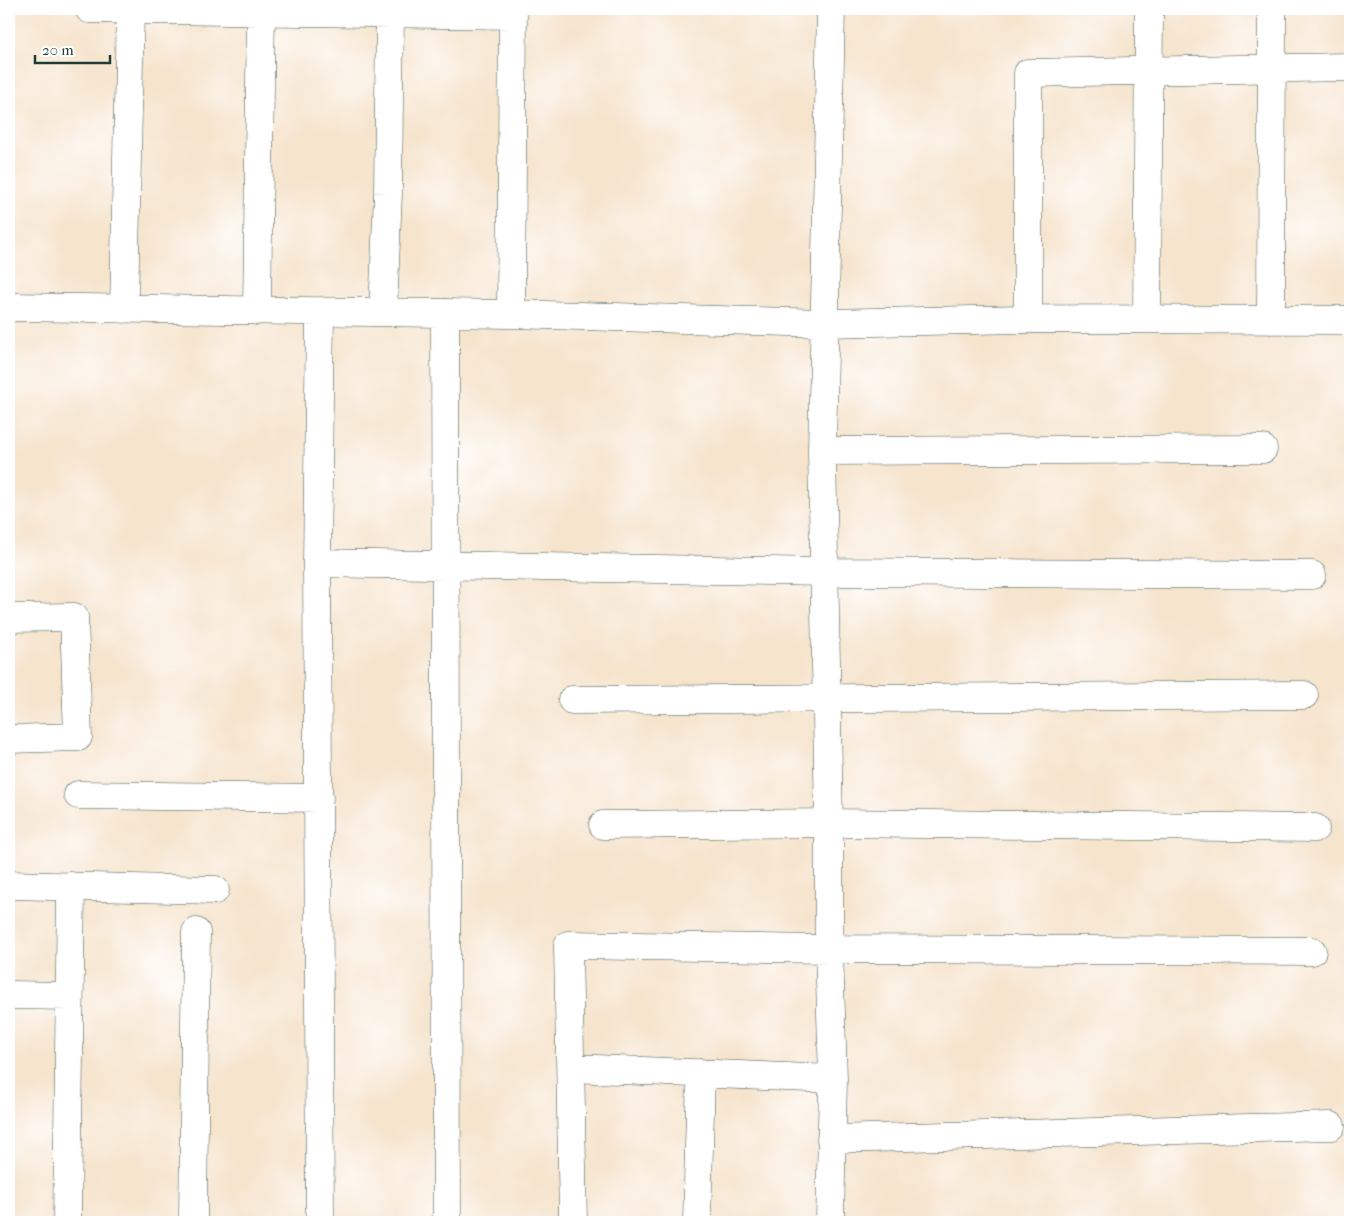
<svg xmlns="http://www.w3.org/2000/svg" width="1359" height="1231" viewBox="0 0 1359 1231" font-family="'IM FELL French Canon',serif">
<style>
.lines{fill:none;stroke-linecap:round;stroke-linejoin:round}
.minor-casing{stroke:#3f564b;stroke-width:29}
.minor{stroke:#fff;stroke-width:28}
</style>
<rect width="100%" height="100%" fill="#fff"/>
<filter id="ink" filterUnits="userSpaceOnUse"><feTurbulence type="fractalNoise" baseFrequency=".02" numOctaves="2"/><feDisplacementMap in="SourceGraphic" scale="10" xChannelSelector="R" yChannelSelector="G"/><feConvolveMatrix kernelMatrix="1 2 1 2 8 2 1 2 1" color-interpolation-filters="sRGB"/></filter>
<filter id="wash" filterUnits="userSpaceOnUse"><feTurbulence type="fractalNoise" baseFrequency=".0096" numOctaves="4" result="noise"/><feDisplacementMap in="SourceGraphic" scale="20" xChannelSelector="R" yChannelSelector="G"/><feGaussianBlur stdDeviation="1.12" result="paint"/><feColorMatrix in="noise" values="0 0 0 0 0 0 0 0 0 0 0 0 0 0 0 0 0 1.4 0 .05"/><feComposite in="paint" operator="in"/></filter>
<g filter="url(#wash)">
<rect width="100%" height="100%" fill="#f6e4cd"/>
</g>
<g filter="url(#ink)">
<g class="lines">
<defs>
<path id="minor" d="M89,9L513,15
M9,307L511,314L824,323L1028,319L1350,320
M124,309L130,9
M257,311L261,9
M383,312L388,193L390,9
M445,313L447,1222
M511,314L513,9
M1028,319V73L1350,67
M1147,319L1149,9
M1271,320L1272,9
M822,451L1263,449
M317,563L825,572L1312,575
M9,618L74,617L78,737L9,739
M572,700L1304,695
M78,795L319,798
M603,825L829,823L1315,828
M9,885L215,890
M9,995L69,996
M571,1068L833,1079
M831,1139L1331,1126
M67,1222L71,886
M193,1222L196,932
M320,1222L317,563L320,311
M573,1222L568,945L829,949L1312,951
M697,1222L701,1073
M830,1222L833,1079L829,949V823L822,451L831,9"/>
</defs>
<use href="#minor" class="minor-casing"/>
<use href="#minor" class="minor"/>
</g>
</g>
<rect width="1359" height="1231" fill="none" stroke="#fff" stroke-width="30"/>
<path d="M35 55v8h75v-8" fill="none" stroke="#1f3d34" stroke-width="2.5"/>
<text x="42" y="55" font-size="15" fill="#1f3d34" stroke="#ffffff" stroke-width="4" paint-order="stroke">20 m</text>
</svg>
